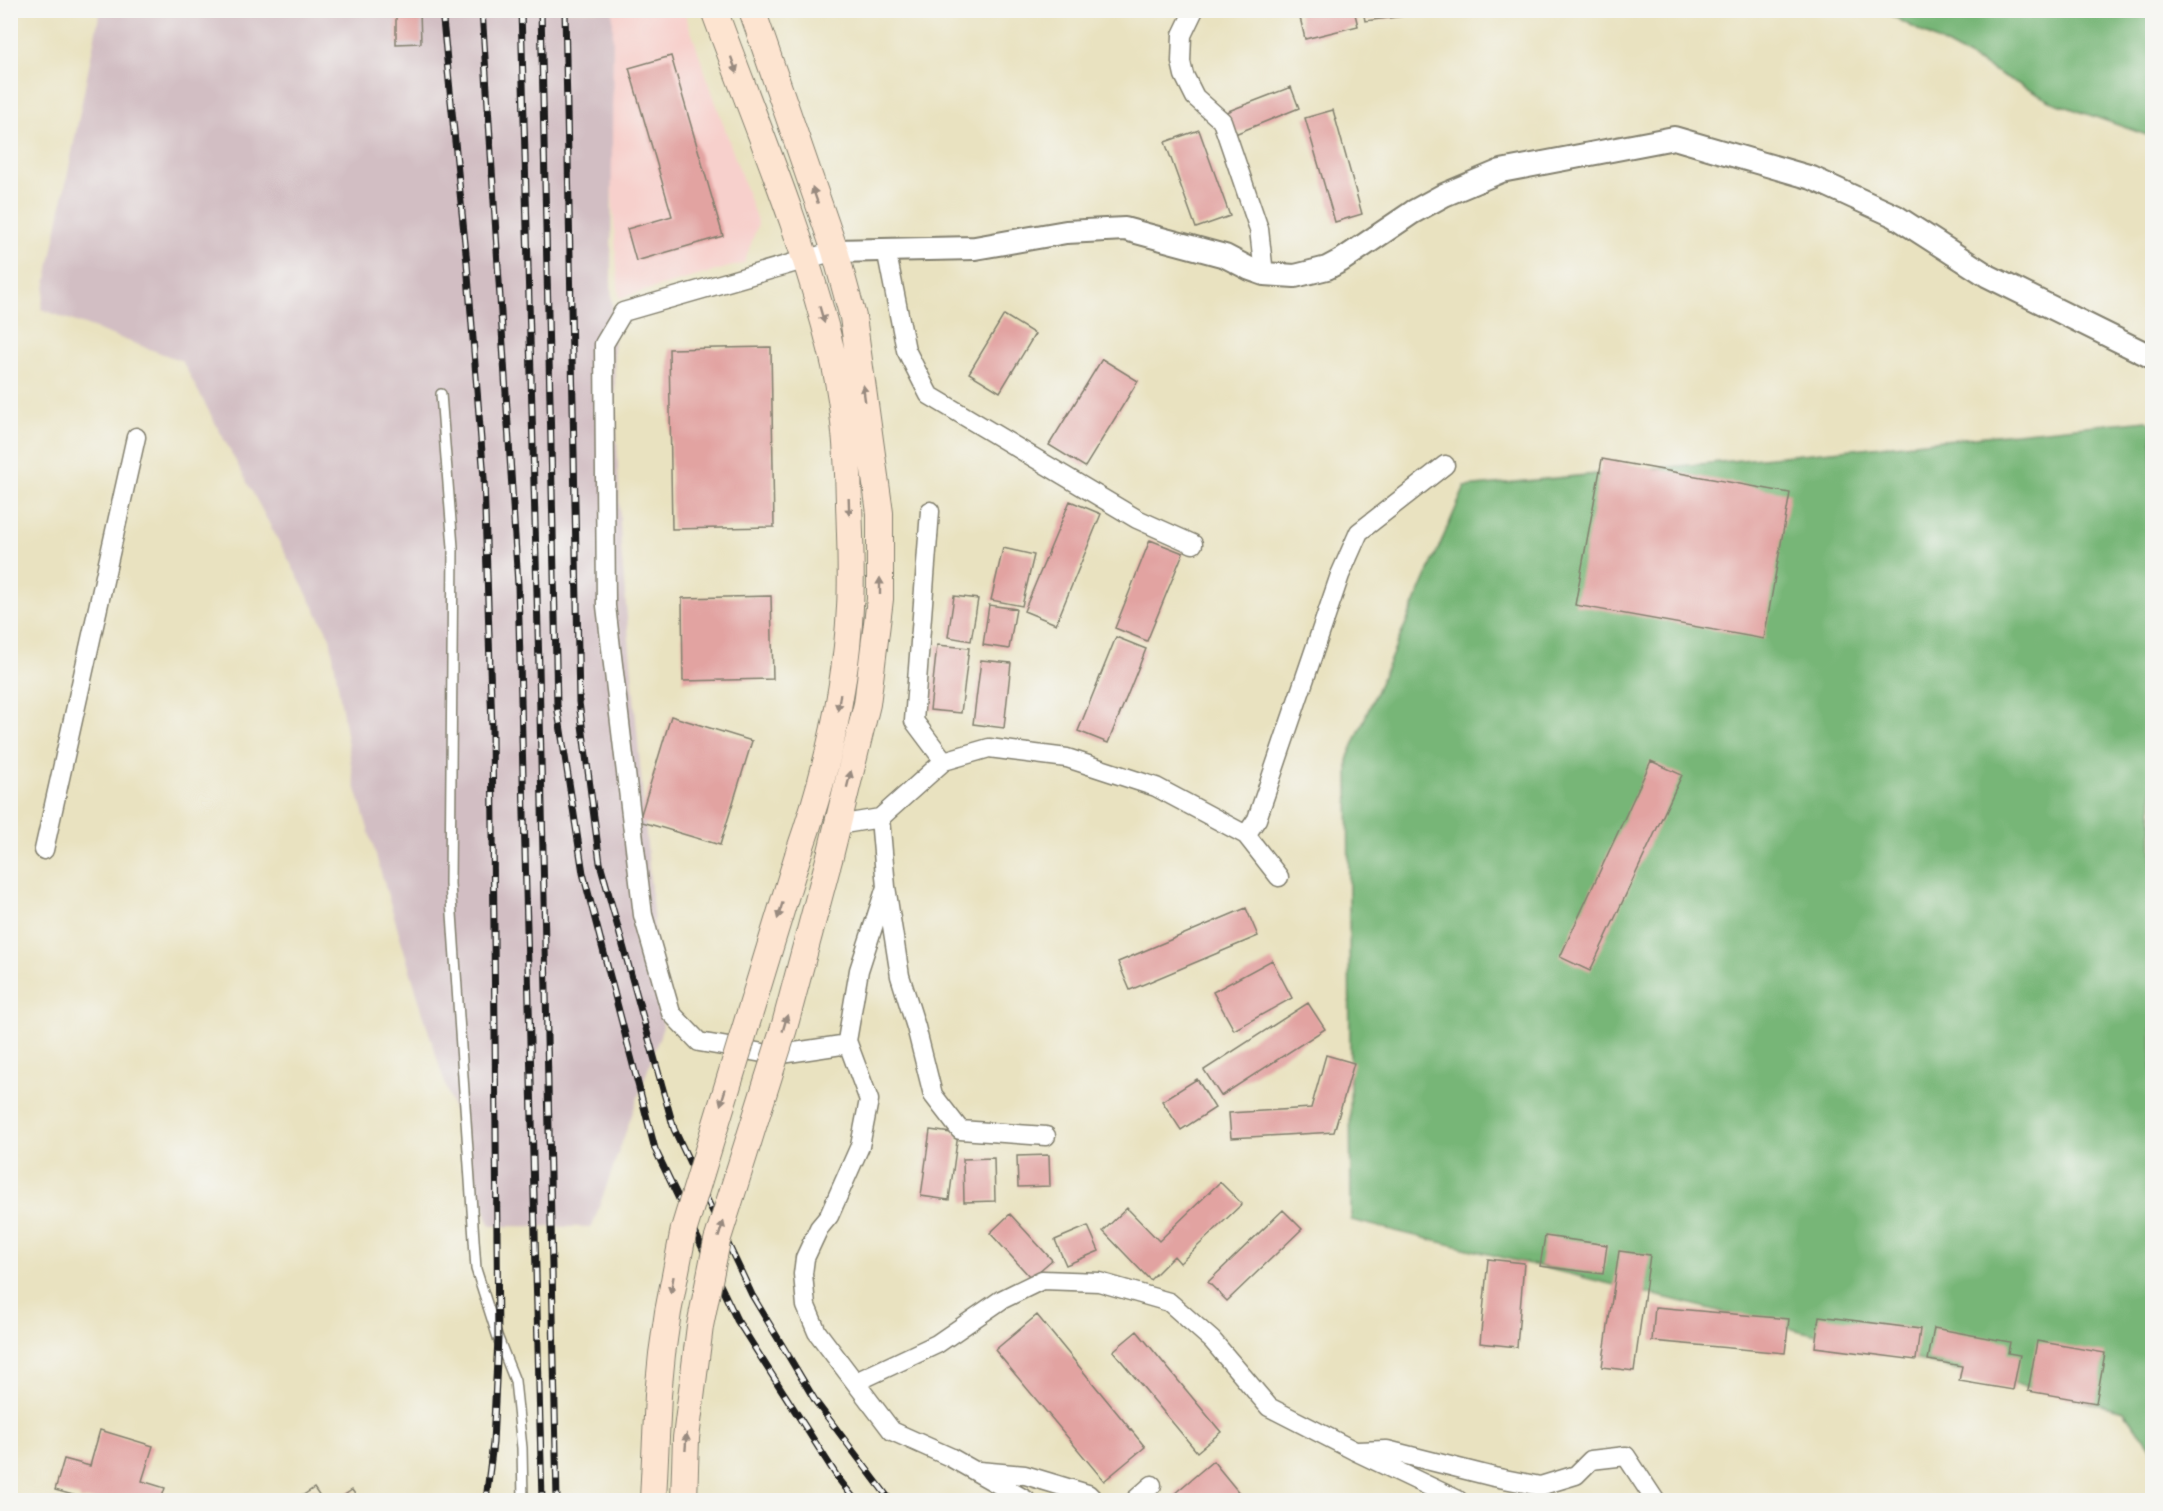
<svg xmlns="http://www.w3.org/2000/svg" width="2163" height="1511" viewBox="0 0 2163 1511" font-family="'Playpen Sans',sans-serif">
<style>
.built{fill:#f7d0cc}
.industrial{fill:#d2bec3}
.forest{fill:#77b677;stroke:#4a694a;stroke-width:1.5}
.building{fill:#e2a3a1}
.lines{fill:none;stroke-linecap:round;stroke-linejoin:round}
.service-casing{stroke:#827f6e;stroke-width:12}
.minor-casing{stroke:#827f6e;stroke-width:21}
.tertiary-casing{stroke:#827f6e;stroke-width:26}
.secondary-casing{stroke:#827f6e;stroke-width:28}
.service{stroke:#fff;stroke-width:9}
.minor{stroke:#fff;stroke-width:18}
.tertiary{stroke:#fff;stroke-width:22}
.secondary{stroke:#fde4d0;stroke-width:26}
.rail-casing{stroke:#1c1c1c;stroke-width:7}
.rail{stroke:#f6f6f2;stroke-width:4.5;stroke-dasharray:14;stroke-linecap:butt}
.secondary-bridge-casing{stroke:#827f6e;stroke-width:28;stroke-linecap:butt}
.secondary-bridge{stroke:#fde4d0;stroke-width:26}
.oneway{fill:#988a7f}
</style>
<rect width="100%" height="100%" fill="#f6f6f2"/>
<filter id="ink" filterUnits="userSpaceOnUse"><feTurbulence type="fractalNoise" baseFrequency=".0167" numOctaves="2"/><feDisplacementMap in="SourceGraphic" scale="12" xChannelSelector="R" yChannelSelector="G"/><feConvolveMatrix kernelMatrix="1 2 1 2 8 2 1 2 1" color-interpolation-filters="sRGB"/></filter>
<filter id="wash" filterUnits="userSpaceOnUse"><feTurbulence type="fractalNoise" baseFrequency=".008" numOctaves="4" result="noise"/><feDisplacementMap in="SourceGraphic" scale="24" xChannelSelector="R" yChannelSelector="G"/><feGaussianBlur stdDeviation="1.35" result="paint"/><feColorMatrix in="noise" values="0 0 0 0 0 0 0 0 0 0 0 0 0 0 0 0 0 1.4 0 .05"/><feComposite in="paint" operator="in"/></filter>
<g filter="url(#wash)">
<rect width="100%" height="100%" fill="#e9e2c0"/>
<path class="built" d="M600,11H684L758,224L744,263L619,298Z"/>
<path class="industrial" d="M100,11H613L611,279L621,548L663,1027L592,1227L490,1226L424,1017L354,782L330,637L182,361L41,309Z"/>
<path class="forest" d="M1883,11H2152V137L2050,101Z
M2147,420L2152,424V1450L2124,1411L1351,1220L1348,757L1465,487Z"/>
<g id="blocks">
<path class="building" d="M396,10H420L421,43L396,44Z
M1308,10H1354L1358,26L1305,39L1299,13Z
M1363,10H1403L1404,16L1365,21Z
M671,56L723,236L636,261L627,229L672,216L629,68Z
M1291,87L1299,108L1235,134L1226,112Z
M1333,110L1362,214L1335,222L1305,118Z
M1199,130L1230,216L1196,228L1165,142Z
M1004,315L1035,334L1000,392L969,373Z
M771,347L774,527L672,529L669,349Z
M1102,359L1138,381L1085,467L1049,445Z
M1602,459L1790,493L1764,639L1575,605Z
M1070,501L1101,514L1056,624L1024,611Z
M1150,540L1183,553L1147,641L1115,628Z
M1003,548L1034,555L1022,606L991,600Z
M771,596L773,679L683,681L682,598Z
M954,596L978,599L971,641L948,637Z
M989,605L1016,609L1009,649L983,645Z
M1116,637L1146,649L1108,743L1078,731Z
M937,645L969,648L961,713L930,710Z
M981,660L1011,663L1004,728L973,724Z
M671,716L752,741L720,845L639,821Z
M1651,761L1682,775L1590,971L1560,957Z
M1246,908L1258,936L1130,990L1118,962Z
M1272,960L1292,998L1234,1030L1213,992Z
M1308,1003L1325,1029L1221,1096L1204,1070Z
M1326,1055L1354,1063L1334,1132L1231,1138L1229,1113L1311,1108Z
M1197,1079L1215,1108L1181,1130L1162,1101Z
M930,1130L958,1134L949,1200L921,1196Z
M1049,1155L1050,1186L1018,1187L1017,1156Z
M994,1158L995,1201L964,1202L963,1159Z
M1220,1182L1242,1204L1180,1263L1174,1256L1150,1280L1103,1231L1127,1208L1159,1241Z
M1283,1210L1302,1229L1227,1301L1208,1282Z
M1010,1214L1052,1260L1031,1278L990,1233Z
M1088,1226L1099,1251L1066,1265L1055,1240Z
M1545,1236L1607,1245L1603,1274L1540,1266Z
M1619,1251L1650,1255L1634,1371L1602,1367Z
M1488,1259L1524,1263L1517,1347L1480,1343Z
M1655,1307L1789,1319L1785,1353L1652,1341Z
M1037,1315L1145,1447L1104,1481L995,1350Z
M1819,1316L1920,1329L1916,1360L1815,1347Z
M1934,1328L2010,1342L2008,1353L2020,1355L2013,1390L1959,1381L1962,1366L1928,1360Z
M1137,1331L1221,1432L1197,1452L1113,1351Z
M2037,1341L2105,1353L2096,1403L2028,1391Z
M100,1430L153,1446L142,1481L165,1488L161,1500H79L80,1497L55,1490L64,1459L90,1466Z
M1213,1461L1245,1500H1180L1174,1494Z
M314,1488L322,1500H296Z
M352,1490L359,1500H337Z"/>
</g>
</g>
<g filter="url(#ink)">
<use href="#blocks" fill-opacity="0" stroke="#827f6e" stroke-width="1.5"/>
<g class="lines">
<defs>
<path id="service" d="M441,394L453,547L450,884L476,1269L498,1338L515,1381L522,1448L523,1500"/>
<path id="minor" d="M1194,10L1182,35L1181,62L1184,75L1195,97L1222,121L1259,229L1264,274
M886,249L906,350L929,395L1137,519L1193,544
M835,251L623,312L604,344L606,606L643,915L671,1013L699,1042L775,1055L848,1044
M930,511L914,721L944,761
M880,818L886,887L900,976L916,1027L933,1095L960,1130L1046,1136
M838,825L880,818L944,761L989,748L1067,758L1156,787L1246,835L1279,877
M1246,835L1257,819L1340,575L1359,532L1445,465
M44,850L136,437
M886,887L859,970L847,1041L869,1100L860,1146L829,1216L819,1228L805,1258L803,1274L806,1306L817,1332L892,1431L950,1457L1026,1500
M856,1382L937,1344L1001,1300L1042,1280L1099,1282L1169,1302L1212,1340L1269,1407L1355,1451L1458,1500
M1357,1451L1387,1450L1494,1477L1540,1486L1576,1475L1591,1460L1626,1456L1655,1500
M979,1471L1025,1475L1088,1494L1094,1500
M1135,1500L1152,1485"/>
<path id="tertiary" d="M835,251L975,248L1066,232L1125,229L1225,256L1250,269L1264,274L1295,276L1327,268L1342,260L1413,212L1444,195L1501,171L1674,138L1812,178L1895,216L1988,276L2152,357"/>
<path id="secondary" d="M714,10C755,122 803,234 831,349C844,399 848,452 849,503C850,537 852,572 850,607C846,692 826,775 798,855
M752,10L835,251L853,317L880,513V599L867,704L830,856"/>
</defs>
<use href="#service" class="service-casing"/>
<use href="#minor" class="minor-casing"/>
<use href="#tertiary" class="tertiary-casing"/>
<use href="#secondary" class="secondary-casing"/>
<use href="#service" class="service"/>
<use href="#minor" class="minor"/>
<use href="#tertiary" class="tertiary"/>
<use href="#secondary" class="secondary"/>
<defs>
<path id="rail" d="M442,10L467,263L484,478L492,729L498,1338L493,1443L486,1500
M482,10L518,585L542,1500
M521,10L539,667L557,1500
M541,10L557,705L583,873L655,1149L737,1320L838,1478L855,1500
M565,10L579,702L600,863L674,1129L752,1295L816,1402L890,1500"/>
</defs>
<use href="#rail" class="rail-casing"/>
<use href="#rail" class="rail"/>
<defs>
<path id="secondary-bridge" d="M653,1500L658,1395L662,1354L668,1312L684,1229L798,855
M684,1500L686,1438L700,1326L717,1241L784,1028L830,856"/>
</defs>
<use href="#secondary-bridge" class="secondary-bridge-casing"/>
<use href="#secondary-bridge" class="secondary-bridge"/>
</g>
<defs><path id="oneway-solid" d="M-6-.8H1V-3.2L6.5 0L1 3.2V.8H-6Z" transform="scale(1.5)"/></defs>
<g class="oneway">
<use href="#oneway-solid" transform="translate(734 65) rotate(70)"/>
<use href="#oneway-solid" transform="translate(815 195) rotate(-109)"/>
<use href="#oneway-solid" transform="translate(822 315) rotate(74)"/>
<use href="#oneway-solid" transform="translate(864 393) rotate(-98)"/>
<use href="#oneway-solid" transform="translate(849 507) rotate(88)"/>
<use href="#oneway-solid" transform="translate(880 586) rotate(-90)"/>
<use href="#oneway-solid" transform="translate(839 702) rotate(99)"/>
<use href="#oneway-solid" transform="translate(849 779) rotate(-76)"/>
<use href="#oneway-solid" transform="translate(780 911) rotate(107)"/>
<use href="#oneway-solid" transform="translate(785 1023) rotate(-74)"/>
<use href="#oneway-solid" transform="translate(723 1097) rotate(107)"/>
<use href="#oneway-solid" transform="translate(721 1229) rotate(-73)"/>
<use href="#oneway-solid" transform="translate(672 1285) rotate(100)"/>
<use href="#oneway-solid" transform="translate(686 1442) rotate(-86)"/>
</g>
</g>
<rect width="2163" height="1511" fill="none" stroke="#f6f6f2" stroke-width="36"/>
</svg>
